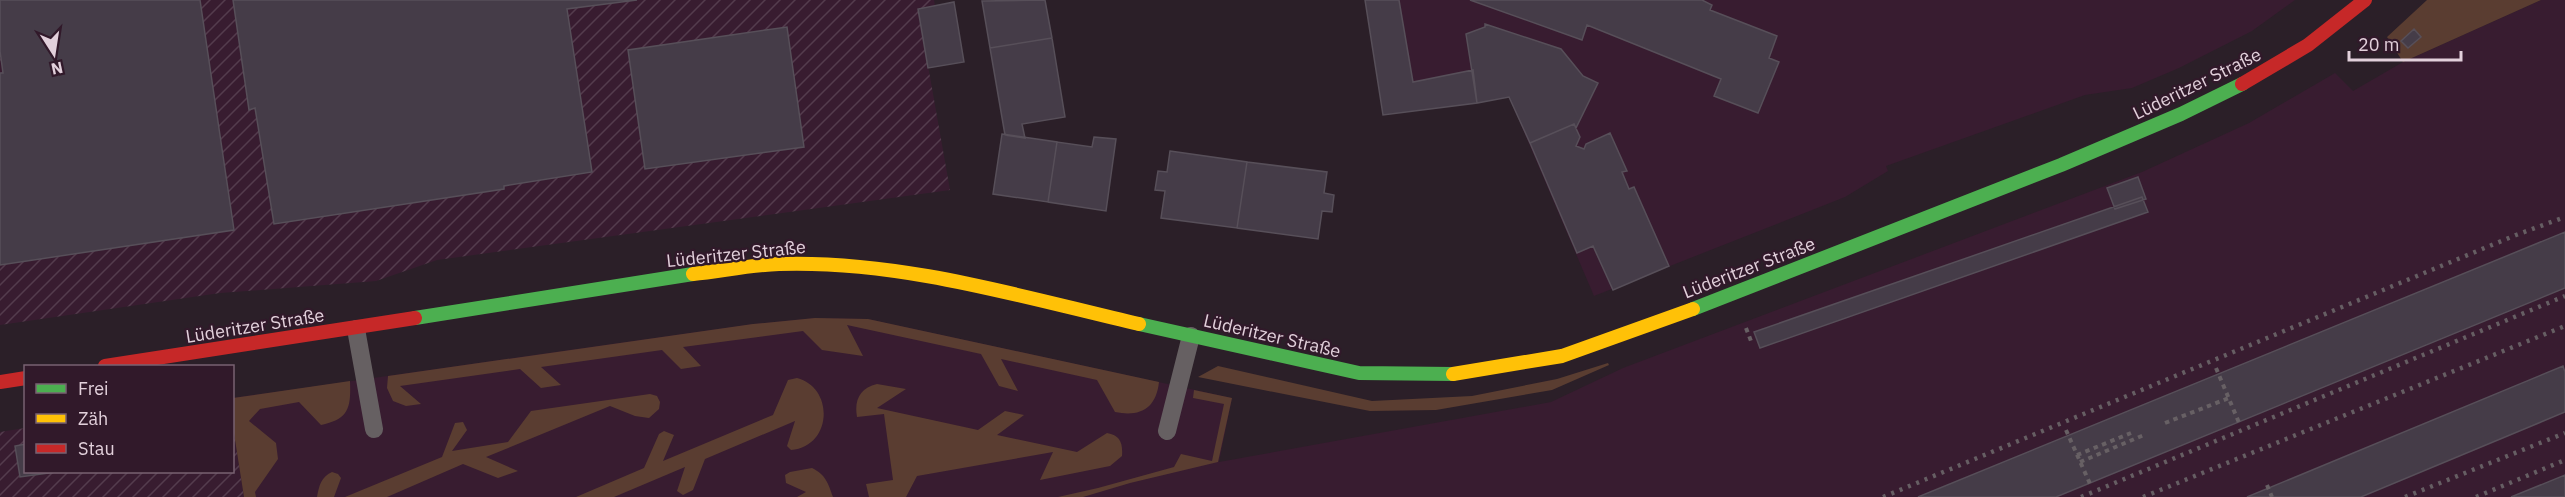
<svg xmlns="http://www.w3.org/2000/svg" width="2565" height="497" viewBox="0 0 2565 497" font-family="'IBM Plex Sans',sans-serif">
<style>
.built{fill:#381c30}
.industrial{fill:url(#industrial-furrows)}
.grass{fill:#5a3d31}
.building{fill:#453c48;stroke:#574f59;stroke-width:1.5}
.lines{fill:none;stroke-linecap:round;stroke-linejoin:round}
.path{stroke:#676064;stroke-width:4;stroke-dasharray:4.5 4.5;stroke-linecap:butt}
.lane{stroke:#666062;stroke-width:18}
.fast{stroke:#4caf50;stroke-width:14}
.slow{stroke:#ffc107;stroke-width:14}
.jam{stroke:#c62828;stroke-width:14}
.rail{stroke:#665e63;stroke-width:4.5;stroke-dasharray:3 6;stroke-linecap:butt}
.labels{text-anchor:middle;stroke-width:4.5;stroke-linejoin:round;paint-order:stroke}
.street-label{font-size:18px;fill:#e2d0db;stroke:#31192a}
</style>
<defs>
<pattern id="industrial-furrows" width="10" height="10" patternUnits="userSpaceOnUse" patternTransform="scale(1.5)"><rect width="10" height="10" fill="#381c30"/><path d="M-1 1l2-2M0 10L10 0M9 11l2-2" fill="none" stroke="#543c4d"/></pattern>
</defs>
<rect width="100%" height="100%" fill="#2b1f28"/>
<path class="built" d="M1365,0H2295L2252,31L2179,68L2132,88L2085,95L1886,166L1888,171L1845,197L1594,296L1509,97L1383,115Z
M2541,0H2565V497H244L233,427L232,398L753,324L815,318L868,319L1232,398L1219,462L1551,402L1623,368L2142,172L2249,123L2335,73L2353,91L2403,62Z"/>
<path class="industrial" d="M0,0H934L935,6L918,9L950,190L437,260L376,281L220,293L0,325Z
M233,427L244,497H0V432L25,428L26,472H232Z"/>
<path class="grass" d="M2427,0H2541L2403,62L2387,37Z
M815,318L868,319L1159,382C1156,409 1140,417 1115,412L1097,380L1001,359L1018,391L999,386L981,354L847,325L863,356L822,350L803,331L683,347L701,366L681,369L662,350L541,367L561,385L541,388L520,369L400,386L421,404L406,406L393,401L387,388L388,376L753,324Z
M1608,363L1609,365L1552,390L1436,410L1370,411L1198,377L1218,366L1372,401L1472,396L1557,379Z
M797,378C835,388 832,447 791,450L787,446L795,421L705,459L693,490L683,495L677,491L685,467L614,497H576L644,468L659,434L664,431L674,435L663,461L773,415L788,380Z
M350,381C351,408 349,419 321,425L299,402L260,409L249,421L276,443L278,459L255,492L256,497H244L233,427V398Z
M877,384L906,389L877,408L978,430L1005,411L1024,415L997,435L1077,452L1107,433C1120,435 1123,443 1122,456L1110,466L1040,480L1053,452L917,476L906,497H869L866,484L893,480L884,414L857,417C854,400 860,388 877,384Z
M1194,390L1232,398L1218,462L1130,483L1083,497H1058L1098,488L1174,467L1181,454L1212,461L1224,404L1193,398Z
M650,394L657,396L660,402L659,409L649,418L635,416L610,406L486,457L518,471L498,478L463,464L387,497H345L442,457L455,423L463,422L467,430L452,451L508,442L531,411Z
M812,468C826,475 828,483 833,497H797L806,492L786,483L785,475L790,472Z
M332,472L338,474L341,478L334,497H317C319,486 321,477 332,472Z"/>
<path class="building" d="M0,0H200L234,230L0,265V73H3L0,51Z
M233,0H637L567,9L592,172L504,186V189L274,224L255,108L249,110Z
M1045,0L1052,38L990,48L982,1Z
M1365,0H1399L1413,82L1473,70L1477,103L1383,115Z
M1470,0H1702L1712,5L1710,10L1777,36L1769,58L1779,62L1758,113L1714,96L1721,79L1587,25L1582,40Z
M954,2L964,62L928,68L918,9Z
M1485,24L1561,49L1583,76L1598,83L1576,128L1574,124L1530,143L1509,97L1477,103L1466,34L1485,27Z
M787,27L804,147L645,169L628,50Z
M2414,29L2421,37L2408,48L2401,41Z
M1052,38L1065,117L1022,124L1025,138L1005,135L990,48Z
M1574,124L1580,137L1576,146L1584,149L1586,144L1610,133L1627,171L1622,172L1629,189L1634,187L1669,266L1613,290L1593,246L1577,253L1530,143Z
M1002,134L1057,142L1048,202L993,194Z
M1094,137L1116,139L1106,211L1048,202L1057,142L1092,147Z
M1170,151L1247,162L1237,228L1161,218L1165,191L1155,190L1158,171L1167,172Z
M1247,162L1327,172L1324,193L1334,195L1332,212L1322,211L1318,239L1237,228Z
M2138,177L2146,199L2115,209L2107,188Z
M2142,197L2148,212L1760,348L1754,332Z
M2565,232V288L2056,497H1918Z
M2563,366L2565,372V412L2361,497H2247Z
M26,444V472H56L20,477L15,446Z
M2565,475V497H2511Z"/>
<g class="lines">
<path class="path" d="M1746,328L1751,341
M2216,368L2240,425
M2165,423L2229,398
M2066,430L2091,486
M2077,455L2131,433
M2080,462L2144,435
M2267,485L2272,497"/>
<path class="lane" d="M356,329L374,429
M1167,431L1191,336"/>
<path class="fast" d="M1693,309L2061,165L2181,114L2242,84
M415,318L693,274
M1139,324L1359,373L1453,374"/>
<path class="slow" d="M693,274C722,271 750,265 779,264C901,260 1022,297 1139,324
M1453,374L1562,356L1693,309"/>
<path class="jam" d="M2242,84L2308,45L2365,0
M105,366L415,318
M0,382L26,378"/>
<path class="rail" d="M1883,497L2516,235L2565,217
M2081,497L2565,296
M2143,497L2565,326
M2405,497L2565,433
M2476,497L2565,460"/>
</g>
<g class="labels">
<g class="street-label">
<text transform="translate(2197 84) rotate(-26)" y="6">Lüderitzer Straße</text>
<text transform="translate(736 254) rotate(-6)" y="6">Lüderitzer Straße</text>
<text transform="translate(1749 268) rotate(-21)" y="6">Lüderitzer Straße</text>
<text transform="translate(255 326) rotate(-9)" y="6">Lüderitzer Straße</text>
<text transform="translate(1272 336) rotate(13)" y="6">Lüderitzer Straße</text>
</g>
</g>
<rect x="24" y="365" width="210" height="108" fill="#31192a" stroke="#786271" stroke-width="1.5"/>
<rect x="36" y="384" width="30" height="9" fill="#4caf50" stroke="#786271" stroke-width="1.5"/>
<text x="78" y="395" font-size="18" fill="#e2d0db">Frei</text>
<rect x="36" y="414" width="30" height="9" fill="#ffc107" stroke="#786271" stroke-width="1.5"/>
<text x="78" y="425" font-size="18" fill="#e2d0db">Zäh</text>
<rect x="36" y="444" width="30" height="9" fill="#c62828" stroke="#786271" stroke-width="1.5"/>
<text x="78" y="455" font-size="18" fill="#e2d0db">Stau</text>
<g transform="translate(54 54) rotate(168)" stroke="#31192a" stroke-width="4.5" paint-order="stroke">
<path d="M0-4.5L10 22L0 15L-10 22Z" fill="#e2d0db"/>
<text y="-9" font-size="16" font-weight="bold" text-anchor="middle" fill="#e2d0db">N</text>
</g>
<path d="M2349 51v9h112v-9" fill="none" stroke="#e2d0db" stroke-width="3"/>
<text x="2358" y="51" font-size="18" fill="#e2d0db" stroke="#31192a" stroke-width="4.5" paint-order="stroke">20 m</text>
</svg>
